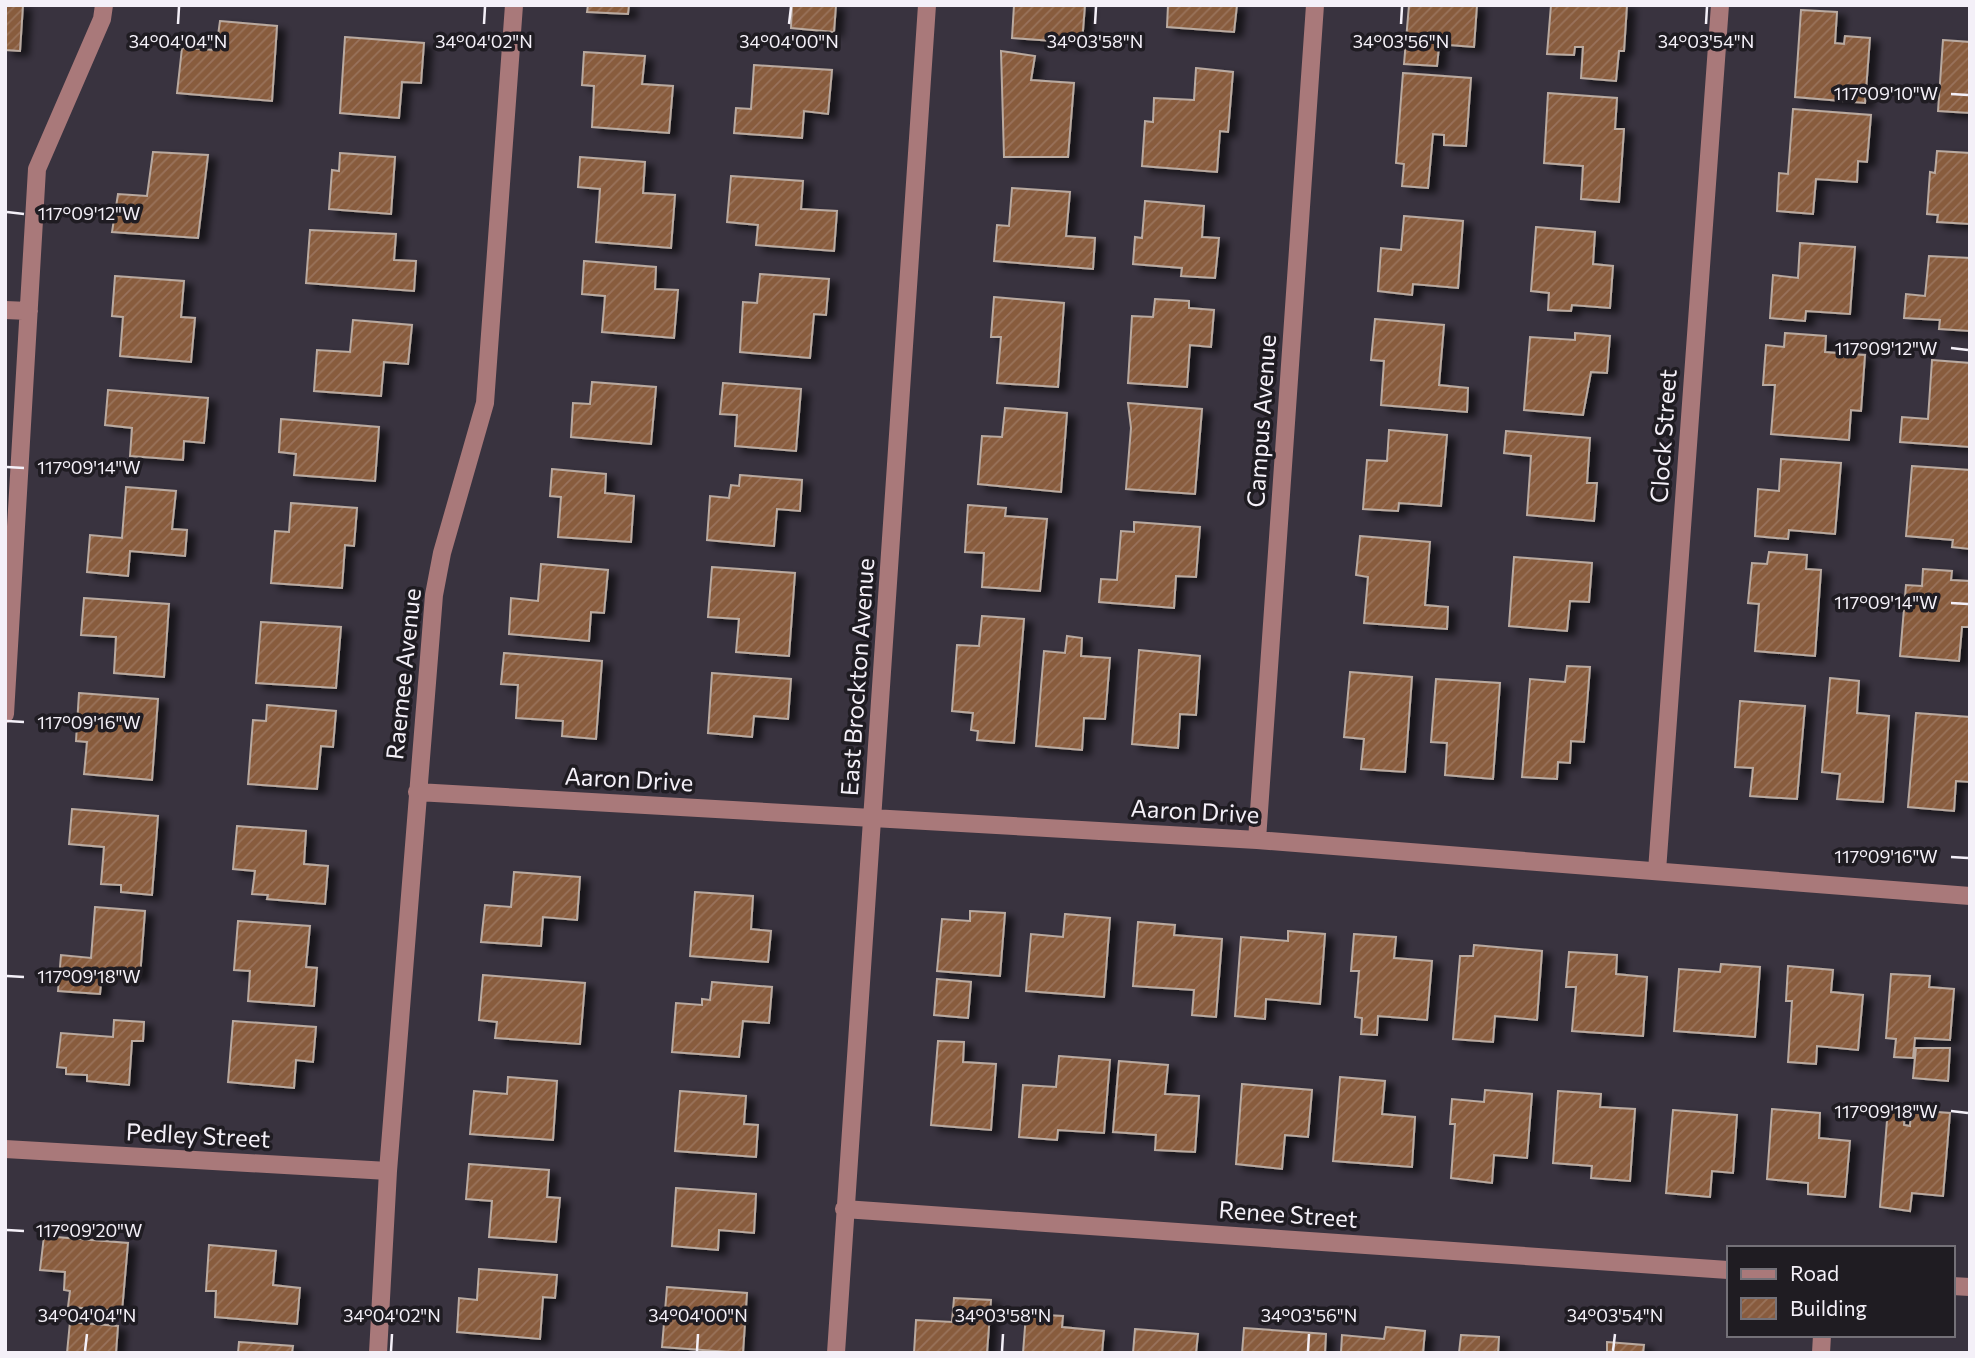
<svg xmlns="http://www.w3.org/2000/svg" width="1975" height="1358" viewBox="0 0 1975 1358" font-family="Commissioner,sans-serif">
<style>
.building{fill:url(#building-hatch);stroke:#b9aaa0;stroke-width:2;filter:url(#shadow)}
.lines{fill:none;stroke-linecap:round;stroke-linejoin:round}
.minor{stroke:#a9797a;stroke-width:18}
.ticks{fill:none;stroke:#f4f0f8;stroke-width:2.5}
.labels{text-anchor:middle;stroke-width:7;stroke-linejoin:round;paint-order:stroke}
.street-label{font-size:24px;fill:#f4f0f8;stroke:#1f1c22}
.ticks-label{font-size:18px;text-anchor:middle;fill:#f4f0f8;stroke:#1f1c22;stroke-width:7;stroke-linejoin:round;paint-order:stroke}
</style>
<defs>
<pattern id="building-hatch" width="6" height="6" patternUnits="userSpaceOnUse" patternTransform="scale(1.75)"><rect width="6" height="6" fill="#885b3e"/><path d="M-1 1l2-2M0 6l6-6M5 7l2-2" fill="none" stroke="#99735b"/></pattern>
<filter id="shadow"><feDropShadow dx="8" dy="4.5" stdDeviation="3.5" flood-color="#0009"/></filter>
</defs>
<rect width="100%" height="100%" fill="#39333f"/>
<path class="building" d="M5,5H23L20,51L5,50Z
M588,5H629L628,14L587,12Z
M792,5H836L834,32L791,28Z
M1014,5H1085L1082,43L1012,38Z
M1168,5H1237L1234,32L1167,27Z
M1409,5H1477L1474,47L1449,45V38L1440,37L1437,66L1404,64Z
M1551,5H1627L1624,51H1619L1616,81L1581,78L1583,47H1575L1574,55L1547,54Z
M1801,10L1837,12L1835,43L1844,44L1845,36L1870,38L1865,103L1795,97Z
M220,21L277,26L272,101L177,93L182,48L216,50Z
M345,37L424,43L421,83L402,82L399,118L340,113Z
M1943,40L1970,42V113L1938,111Z
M1001,51L1035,56L1031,80L1074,83L1068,157H1004Z
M584,52L645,56L642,84L673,86L669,133L592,127L594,86L582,85Z
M754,65L832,70L828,114L804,111L802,138L734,133L736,108L751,109Z
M1196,68L1233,72L1228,132L1220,131L1217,172L1142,166L1145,121L1153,122L1154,98L1194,100Z
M1403,73L1471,78L1466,146L1444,145V135L1433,134L1428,188L1402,186L1404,164L1396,163Z
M1548,93L1617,98L1615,129H1624L1619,202L1581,199L1583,166L1544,163Z
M1793,109L1871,115L1867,162L1858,161L1857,182L1816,179L1813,214L1777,211L1779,173L1788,174Z
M1937,151L1970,153V224L1937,222L1938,215L1927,214L1930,172L1935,173Z
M153,152L208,155L198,238L112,232L118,194L147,196Z
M340,153L395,157L391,214L329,209L332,170L339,171Z
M580,157L645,162L643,193L675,195L671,248L596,242L600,189L578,187Z
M731,176L803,181L801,209L837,211L834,251L756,245L758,225L727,222Z
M1012,188L1070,192L1066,236L1095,238L1093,269L994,261L997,225L1009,226Z
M1145,201L1204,206L1202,237L1219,238L1215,278L1181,276L1182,268L1133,264L1135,237L1142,238Z
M1404,216L1463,221L1458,288L1413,284L1412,295L1378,291L1381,248L1401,250Z
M1536,227L1595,232L1593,264L1613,266L1610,308L1572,305L1571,311L1548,310L1549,293L1531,291Z
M310,230L396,234L394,260L416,261L414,291L306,283Z
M1800,243L1855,247L1850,314L1806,311L1805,321L1770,318L1773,275L1798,278Z
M1929,256L1970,258V331L1939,329L1940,320L1904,318L1906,294L1925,296Z
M584,261L656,267L655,289L678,290L674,338L602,332L605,296L582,294Z
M760,274L829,279L826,315L814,314L810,358L740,352L743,302L757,303Z
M115,276L184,281L181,317L195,318L191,362L120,356L123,317L112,316Z
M994,297L1064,303L1058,387L997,383L1001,337H991Z
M1155,299L1189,301V308L1214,310L1211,347L1190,345L1187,387L1128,383L1132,316L1153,317Z
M1375,319L1444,325L1439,385L1468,388L1467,412L1381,405L1384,361L1371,360Z
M353,320L412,325L408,364L384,362L381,396L314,391L317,350L350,352Z
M1575,333L1610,336L1607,373L1591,372L1583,415L1524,410L1530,337L1575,340Z
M1785,333L1826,336L1825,352L1865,355L1861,411L1851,410L1849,440L1771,434L1775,385H1763L1766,345L1784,347Z
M1932,360L1970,363V447L1900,442L1902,417L1928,419Z
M592,382L656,387L651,444L571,437L573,403L590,404Z
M723,383L801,389L796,451L735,446L737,415L720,414Z
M108,390L208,398L204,443L184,441L183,460L130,456L132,428L105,425Z
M1128,403L1202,409L1195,494L1126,489L1131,428Z
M1005,408L1067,413L1061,492L978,484L982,436L1002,437Z
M281,419L379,427L375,481L294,475L296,454L279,452Z
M1389,430L1447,435L1441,506L1399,503L1398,511L1363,509L1367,460L1387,461Z
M1506,431L1590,438L1587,483H1597L1594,521L1527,515L1531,456L1504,453Z
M1781,459L1841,463L1835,534L1789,530L1788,539L1755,536L1758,489L1779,491Z
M1912,466L1970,470V549L1952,547L1953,540L1906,536Z
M552,469L606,474L605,493L634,496L631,542L558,537L561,497L550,496Z
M740,475L802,480L800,511L777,509L774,546L707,540L710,496L729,498L731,485L739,486Z
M126,487L176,491L172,529L187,530L185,556L130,551L128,576L87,572L90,535L122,538Z
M291,503L357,508L354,546L345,545L342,588L271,583L275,531L289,532Z
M968,505L1006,508L1005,516L1047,519L1040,591L982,587L984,553L965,552Z
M1134,522L1200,527L1196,577L1176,576L1174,608L1099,602L1101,579L1117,580L1121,531L1134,532Z
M1360,536L1430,542L1425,605L1448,607L1447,629L1364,623L1368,577L1356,575Z
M1769,552L1807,555L1806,569L1821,570L1815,656L1755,651L1759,604L1748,603L1752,563L1767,564Z
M1514,557L1592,563L1589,602L1570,601L1567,631L1509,626Z
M541,564L608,570L604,613L591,612L589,641L509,634L511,598L538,601Z
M712,567L795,573L789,656L736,652L739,619L708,617Z
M1923,569L1952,571L1951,580L1970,581L1969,627H1962L1959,661L1900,656L1906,585L1922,586Z
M84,598L169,604L164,677L114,673L116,637L81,635Z
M982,616L1024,619L1014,743L977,740L978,731L971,730L973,713L952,711L957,645L979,646Z
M261,622L341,627L336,688L256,683Z
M1067,636L1082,638L1081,656L1110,658L1105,719L1084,718L1082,750L1036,746L1044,651L1065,653Z
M1139,650L1200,656L1196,715L1180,714L1178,748L1132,744Z
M504,653L602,661L596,739L562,736L563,721L516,718L518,685L501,684Z
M1567,666L1590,667L1584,742L1571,741L1570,763L1558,762L1557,779L1522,777L1530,679L1565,682Z
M1350,672L1412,677L1405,772L1361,769L1364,739L1344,737Z
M712,673L791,679L788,719L754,716L752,737L708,733Z
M1830,678L1859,681L1857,713L1889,716L1883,802L1837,799L1840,774L1822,772Z
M1436,679L1500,683L1493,779L1445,775L1447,743L1431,742Z
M79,693L158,699L152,780L84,774L87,742L76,741Z
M1740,701L1805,706L1797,799L1750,796L1753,768L1735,767Z
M267,705L336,711L333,747L321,746L317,789L248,784L253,720L266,721Z
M1916,713L1970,717V782L1956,781L1954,811L1908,807Z
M72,809L158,816L152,895L121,892V885L101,884L104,847L69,844Z
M237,826L306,831L304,864L328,866L325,904L267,899L268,895L252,894L255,871L233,869Z
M514,872L580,877L577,920L543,917L541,946L481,942L485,905L511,907Z
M695,892L753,896L751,929L771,931L768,962L690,956Z
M95,907L145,911L140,977L102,973L100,994L58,991L61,955L91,958Z
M970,911L1005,913L1000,976L937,971L942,919L970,921Z
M1065,914L1110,918L1104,997L1026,991L1031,934L1063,937Z
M238,921L310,926L306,967L317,968L314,1006L248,1001L250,971L234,970Z
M1138,922L1175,925L1174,935L1222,939L1216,1017L1192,1015L1194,990L1133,986Z
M1288,931L1325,934L1320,1004L1266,999L1265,1019L1235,1016L1241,937L1288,941Z
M1354,934L1396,937L1394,958L1432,961L1427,1020L1378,1016L1377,1035L1361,1034L1362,1018L1355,1017L1359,971H1351Z
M1474,945L1542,951L1537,1020L1495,1016L1493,1042L1453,1039L1460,956H1473Z
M1569,952L1617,955L1616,974L1647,977L1643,1036L1572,1031L1576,987H1566Z
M1721,964L1760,967L1755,1037L1674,1031L1679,969L1720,972Z
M1788,966L1833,970L1831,992L1863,995L1858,1050L1817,1046L1816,1064L1788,1062L1792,1001H1786Z
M1891,974L1930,976L1929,987L1954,989L1950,1040L1915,1038L1913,1058L1894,1057L1896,1039L1886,1038Z
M483,975L585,983L580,1044L495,1038L497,1022L479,1020Z
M937,979L971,982L968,1018L934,1015Z
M712,982L772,987L769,1023L743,1021L739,1057L672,1052L676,1003L702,1005V999L710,1000Z
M114,1020L144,1022L143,1041H132L129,1085L87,1081V1075L66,1074V1068L57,1067L61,1033L113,1037Z
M233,1021L316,1027L313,1062L296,1060L294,1088L228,1082Z
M938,1041L964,1042L963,1062L996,1064L991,1130L931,1125Z
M1916,1048H1950L1948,1081L1913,1078Z
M1059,1056L1110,1060L1104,1133L1058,1130L1057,1140L1019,1137L1023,1085L1056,1087Z
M1119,1061L1168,1065L1165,1094L1199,1096L1195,1152L1155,1150L1156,1135L1113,1132Z
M508,1077L557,1081L553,1140L470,1134L474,1091L507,1094Z
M1340,1077L1385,1081L1382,1114L1415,1117L1412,1167L1333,1161Z
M1242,1084L1312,1090L1308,1137L1285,1135L1282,1169L1236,1164Z
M1485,1090L1532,1094L1527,1158L1494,1155L1492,1183L1451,1178L1455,1124H1450L1452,1099L1484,1102Z
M680,1091L746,1096L744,1124L758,1125L756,1157L675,1151Z
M1558,1091L1601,1094L1600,1107L1635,1109L1630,1181L1591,1178L1592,1166L1553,1163Z
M1888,1108L1905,1109L1904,1125L1910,1126L1911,1110L1950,1113L1943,1196L1912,1193L1910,1211L1880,1207Z
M1772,1109L1820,1113L1819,1138L1850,1141L1845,1197L1808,1194V1183L1767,1179Z
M1673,1110L1737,1115L1733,1173L1712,1171L1710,1197L1666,1193Z
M469,1164L549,1170L547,1197L560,1198L556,1242L489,1237L492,1201L466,1199Z
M676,1188L756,1194L754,1233L719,1230L718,1250L672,1246Z
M44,1236L128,1243L122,1311L68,1307L70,1291L64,1290L65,1272L40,1270Z
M209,1245L276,1251L273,1285L300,1288L297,1324L215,1317L216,1291H206Z
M479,1269L557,1275L555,1298L543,1297L540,1339L457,1332L459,1298L477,1300Z
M667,1287L747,1293L743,1353L662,1347Z
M954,1298L991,1300L987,1353H914L916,1320L952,1322Z
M1026,1314L1063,1316L1062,1327L1104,1331L1102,1353H1023Z
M70,1322L118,1326L116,1353H67Z
M1386,1327L1425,1331L1423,1353H1341L1342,1335L1384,1339Z
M1244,1328L1326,1334L1325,1353H1242Z
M1135,1329L1198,1334L1196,1353H1133Z
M1461,1335L1499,1337L1498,1353H1459Z
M239,1342L293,1346L292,1353H238Z
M1607,1342L1644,1345L1643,1353H1607Z"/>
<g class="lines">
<path class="minor" d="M5,310L29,311
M5,714L37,169L102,19L104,5
M417,792L1257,840L1970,896
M1257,840L1315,5
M1657,871L1720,5
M5,1149L388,1171
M844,1209L1728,1270
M1952,1286L1970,1287
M378,1353L388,1171L434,595L442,553L485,403L514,5
M836,1353L927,5
M1821,1353L1822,1335"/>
</g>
<path class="ticks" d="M178,24L179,7M484,24L485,7M789,24L791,7M1095,24L1096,7M1401,24L1402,7M1706,24L1707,7M1951,94L1968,95M7,212L24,214M1951,348L1968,350M7,467L24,468M1951,603L1968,604M7,721L24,722M1951,857L1968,858M7,976L24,977M1951,1111L1968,1113M7,1230L24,1231M85,1351L87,1334M391,1351L392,1334M697,1351L698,1334M1002,1351L1003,1334M1308,1351L1309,1334M1613,1351L1615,1334"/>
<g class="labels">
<g class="street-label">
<text transform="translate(1262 421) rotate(-86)" y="8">Campus Avenue</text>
<text transform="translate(1664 436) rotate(-86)" y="8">Clock Street</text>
<text transform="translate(404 674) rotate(-84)" y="8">Raemee Avenue</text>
<text transform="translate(858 677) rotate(-86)" y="8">East Brockton Avenue</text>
<text transform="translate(629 780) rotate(3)" y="8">Aaron Drive</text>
<text transform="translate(1195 812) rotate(3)" y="8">Aaron Drive</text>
<text transform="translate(198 1136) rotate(3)" y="8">Pedley Street</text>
<text transform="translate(1288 1215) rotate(4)" y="8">Renee Street</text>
</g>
</g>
<g class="ticks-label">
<text x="1401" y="48">34°03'56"N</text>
<text x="178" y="48">34°04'04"N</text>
<text x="484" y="48">34°04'02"N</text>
<text x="789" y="48">34°04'00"N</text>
<text x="1095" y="48">34°03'58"N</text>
<text x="1706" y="48">34°03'54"N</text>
<text x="1886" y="100">117°09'10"W</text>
<text x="89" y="220">117°09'12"W</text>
<text x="1886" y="355">117°09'12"W</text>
<text x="89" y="474">117°09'14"W</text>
<text x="1886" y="609">117°09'14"W</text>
<text x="89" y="729">117°09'16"W</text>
<text x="1886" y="863">117°09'16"W</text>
<text x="89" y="983">117°09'18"W</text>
<text x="1886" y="1118">117°09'18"W</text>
<text x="89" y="1237">117°09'20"W</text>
<text x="87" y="1322">34°04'04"N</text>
<text x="392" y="1322">34°04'02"N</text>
<text x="698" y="1322">34°04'00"N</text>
<text x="1003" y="1322">34°03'58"N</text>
<text x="1309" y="1322">34°03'56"N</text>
<text x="1615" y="1322">34°03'54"N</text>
</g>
<rect width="1975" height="1358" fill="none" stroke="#f4f0f8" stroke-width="14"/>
<rect x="1727" y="1246" width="228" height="91" fill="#1f1c22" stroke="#747178" stroke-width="2"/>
<rect x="1741" y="1269" width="35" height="10" fill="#a9797a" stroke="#747178" stroke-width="2"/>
<text x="1790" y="1281" font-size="21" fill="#f4f0f8">Road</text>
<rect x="1741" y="1298" width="35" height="21" fill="url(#building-hatch)" stroke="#747178" stroke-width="2"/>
<text x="1790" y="1316" font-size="21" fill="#f4f0f8">Building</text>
</svg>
